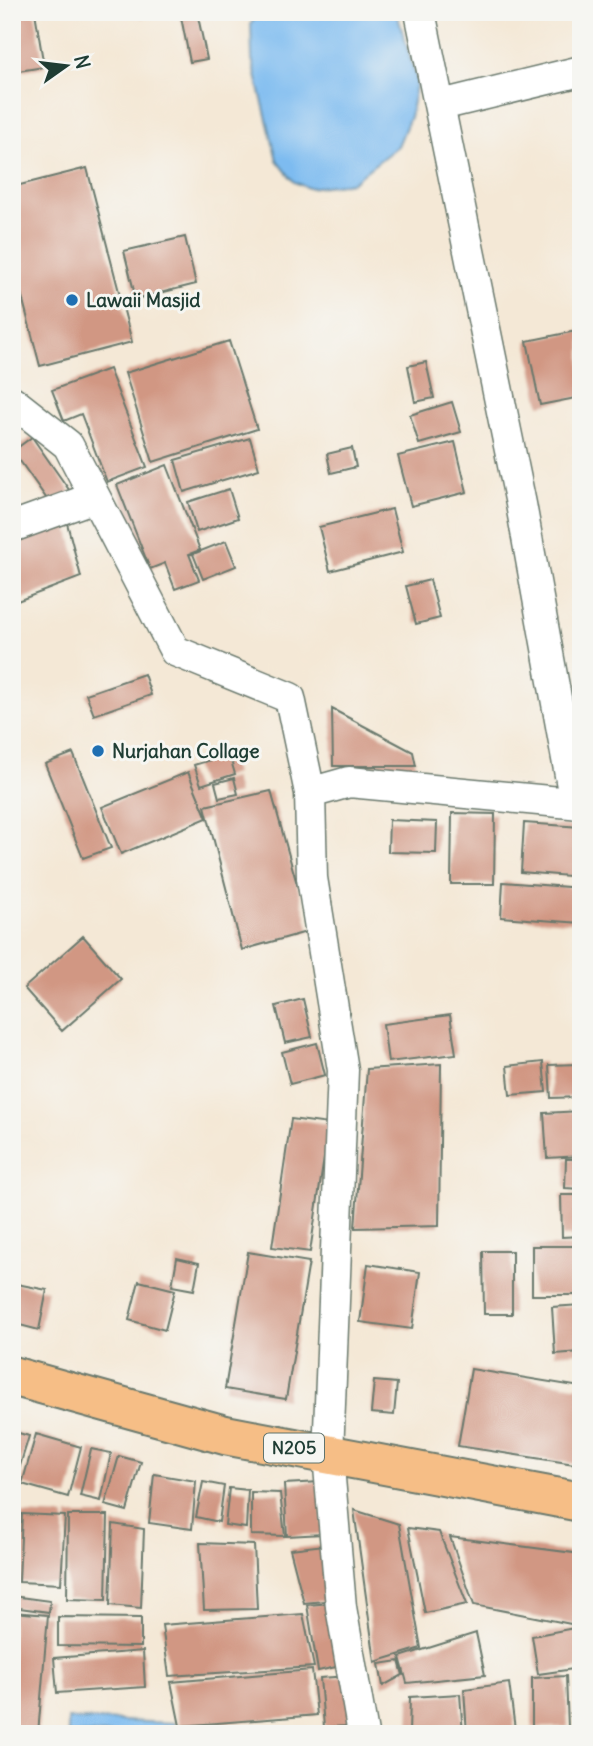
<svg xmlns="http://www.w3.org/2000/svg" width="593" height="1746" viewBox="0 0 593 1746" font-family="Delius,sans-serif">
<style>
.water{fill:#7dbbf0;stroke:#4e7c92;stroke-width:2}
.building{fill:#d19783}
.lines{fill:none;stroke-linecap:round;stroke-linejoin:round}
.minor-casing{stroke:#6a796d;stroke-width:33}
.trunk-casing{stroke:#6a796d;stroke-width:42}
.minor{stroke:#fff;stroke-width:30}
.trunk{stroke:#f6be86;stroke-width:38}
.poi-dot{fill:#1f6fb2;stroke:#f6f6f2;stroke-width:2.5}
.labels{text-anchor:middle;stroke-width:6;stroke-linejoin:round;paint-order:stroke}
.shield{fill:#f6f6f2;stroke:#60746d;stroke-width:2}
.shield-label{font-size:18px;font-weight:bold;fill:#1f3d34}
.poi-label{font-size:19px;font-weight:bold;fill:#1f3d34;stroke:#f6f6f2;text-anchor:start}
</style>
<rect width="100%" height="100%" fill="#f6f6f2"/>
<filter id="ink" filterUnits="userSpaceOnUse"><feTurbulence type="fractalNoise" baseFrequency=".0143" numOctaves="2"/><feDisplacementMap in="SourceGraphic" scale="14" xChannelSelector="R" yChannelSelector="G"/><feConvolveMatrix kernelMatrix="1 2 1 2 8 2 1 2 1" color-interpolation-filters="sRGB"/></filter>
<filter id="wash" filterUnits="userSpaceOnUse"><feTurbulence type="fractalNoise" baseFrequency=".00686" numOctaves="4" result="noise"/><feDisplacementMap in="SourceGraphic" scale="28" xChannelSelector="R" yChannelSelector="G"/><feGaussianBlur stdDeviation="1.57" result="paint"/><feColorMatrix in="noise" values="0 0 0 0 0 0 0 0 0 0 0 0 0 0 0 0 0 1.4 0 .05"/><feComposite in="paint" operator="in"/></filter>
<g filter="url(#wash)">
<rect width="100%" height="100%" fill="#f4e8d6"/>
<path class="water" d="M258,12H396L398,17L417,81L410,117L398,146L351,183L308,188L294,182L277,160L252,59L251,24Z
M68,1719L175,1723L174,1734H68Z"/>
<g id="blocks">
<path class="building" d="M35,12L44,67L12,72V14Z
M140,12H163V13L141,18Z
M180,12H197L207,59L190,62Z
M87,168L132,342L40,366L12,258V187Z
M185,237L196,284L136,299L124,251Z
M581,330V397L540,405L527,341Z
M229,341L257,429L153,462L125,373Z
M426,362L434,398L415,402L408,366Z
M109,369L147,467L107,482L81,414L64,421L52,390Z
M452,402L461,432L419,444L410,415Z
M32,437L72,494L49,502L13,451Z
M250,438L259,469L184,492L175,460Z
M455,442L467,492L411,506L398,456Z
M352,448L356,467L331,473L327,454Z
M167,465L200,550L189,554L199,580L175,589L165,563L150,569L117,485Z
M229,489L238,518L197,532L188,502Z
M392,509L403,552L330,571L319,527Z
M67,523L81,577L12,603V542Z
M226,541L236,566L203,579L193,554Z
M430,580L440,618L416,624L406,586Z
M144,674L151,695L94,715L86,694Z
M332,709L413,752L416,766H333Z
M73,753L111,848L83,858L45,764Z
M229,754L235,774L201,785L194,765Z
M188,772L207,818L121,854L102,807Z
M234,778L238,794L219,798L215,783Z
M271,791L310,931L242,950L205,806Z
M452,813L495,814L494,884H451Z
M389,820L437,822L436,853L388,852Z
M524,823L581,827V877L521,872Z
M503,882L581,888V923L501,917Z
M83,936L121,979L62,1031L24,988Z
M303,999L312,1037L285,1043L276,1006Z
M450,1015L456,1054L388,1062L383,1024Z
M317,1043L325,1075L290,1084L282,1052Z
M543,1062L546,1092L510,1095L507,1066Z
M441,1064L439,1226L355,1228L367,1069Z
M579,1064L581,1097L551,1098L549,1065Z
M581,1111V1156L547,1158L544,1113Z
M291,1119L329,1124L310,1252L272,1247Z
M566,1159H581V1189L565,1188Z
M561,1195H581V1236L562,1237Z
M532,1246H581V1295H532Z
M483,1251H512V1314H484Z
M248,1252L309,1262L286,1399L225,1389Z
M177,1258L199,1263L194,1290L172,1286Z
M368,1264L420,1272L412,1329L360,1322Z
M139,1281L175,1290L165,1330L129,1320Z
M12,1283L47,1290L39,1330L12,1323Z
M581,1305V1352L555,1354L552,1307Z
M471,1369L581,1387V1465L458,1446Z
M374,1381L397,1383L394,1415L371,1413Z
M12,1431L29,1436L16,1479L12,1478Z
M36,1434L81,1447L68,1497L22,1484Z
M91,1449L111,1453L101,1501L80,1496Z
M119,1456L141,1462L127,1511L105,1505Z
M154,1474L196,1481L192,1529L149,1523Z
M203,1482L224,1486L219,1522L196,1517Z
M320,1482L323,1534L287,1536L284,1484Z
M229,1488L248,1490L246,1528L225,1525Z
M251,1492L280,1493L285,1536L251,1535Z
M354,1510L399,1524L421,1648L375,1662Z
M22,1514L65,1516L61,1584L19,1582Z
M68,1515H108L106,1600L67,1599Z
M113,1524L144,1529L141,1608L110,1605Z
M408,1528L439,1532L467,1604L425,1613Z
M450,1537L581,1554V1626L474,1605Z
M200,1543L254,1545L257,1609L204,1610Z
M324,1545L335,1600L304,1603L290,1549Z
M12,1596L50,1601L49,1612L12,1607Z
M332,1603L345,1665L318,1671L307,1605Z
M12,1612L48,1615L38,1734H12Z
M303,1614L314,1667L169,1676L162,1625Z
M58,1617L141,1618V1647L58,1646Z
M574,1628L581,1629V1668L538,1674L532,1636Z
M476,1633L485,1675L407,1683L400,1657Z
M143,1651L145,1687L57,1693L54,1658Z
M399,1661L403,1675L383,1686L379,1664Z
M312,1670L317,1715L180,1726L171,1682Z
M350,1676L353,1726L324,1727L320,1678Z
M566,1676L568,1727L532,1728V1678Z
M509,1683L515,1729L467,1734L464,1689Z
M460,1694L463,1734H409L410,1697Z"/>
</g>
</g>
<g filter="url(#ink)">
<use href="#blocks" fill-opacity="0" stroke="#6a796d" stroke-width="2"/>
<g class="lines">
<defs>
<path id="minor" d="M420,12L521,504L575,803
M441,105L581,71
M12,401L68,445L175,651L290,698L310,793L312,878L343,1070L328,1455L341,1607L363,1734
M12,527L95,497
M310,793L349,782L581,804"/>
<path id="trunk" d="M12,1376L225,1435L581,1502"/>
</defs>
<use href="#minor" class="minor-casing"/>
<use href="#trunk" class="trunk-casing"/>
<use href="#minor" class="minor"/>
<use href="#trunk" class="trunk"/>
</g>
</g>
<g class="poi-dot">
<circle cx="72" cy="300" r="7"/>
<circle cx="98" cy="751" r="7"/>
</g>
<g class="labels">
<rect class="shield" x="264" y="1433.5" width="60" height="29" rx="5"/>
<g class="shield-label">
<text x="294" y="1454">N205</text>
</g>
<g class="poi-label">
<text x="86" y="307">Lawaii Masjid</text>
<text x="112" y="758">Nurjahan Collage</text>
</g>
</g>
<rect width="593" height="1746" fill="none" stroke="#f6f6f2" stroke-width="42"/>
<g transform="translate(66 66) rotate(76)" stroke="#f6f6f2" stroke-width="5" paint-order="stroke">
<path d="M0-5L12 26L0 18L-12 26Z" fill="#1f3d34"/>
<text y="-10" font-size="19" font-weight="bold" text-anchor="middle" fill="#1f3d34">N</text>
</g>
</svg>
